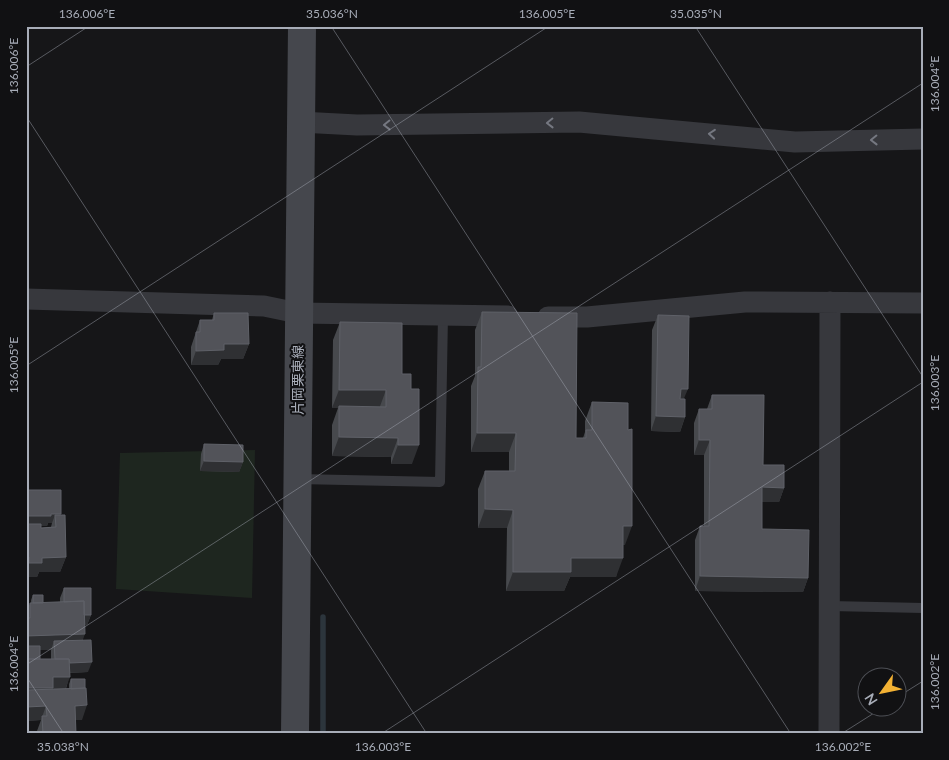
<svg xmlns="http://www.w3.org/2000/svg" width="949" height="760" viewBox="0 0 949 760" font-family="Lato,'Noto Sans JP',sans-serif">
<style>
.grass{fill:#1e261f}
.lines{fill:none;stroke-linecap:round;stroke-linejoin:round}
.stream{stroke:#2c353c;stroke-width:5.5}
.lane{stroke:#37383d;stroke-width:10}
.street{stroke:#37383d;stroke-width:21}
.secondary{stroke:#45474d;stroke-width:28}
.wall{fill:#47494d;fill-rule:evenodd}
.shaded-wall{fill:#2f3033}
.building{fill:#525359;stroke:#5f6168}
.oneway{stroke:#757881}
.ticks{fill:none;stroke:#a8adb8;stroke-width:1;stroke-opacity:0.45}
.labels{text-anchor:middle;stroke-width:4;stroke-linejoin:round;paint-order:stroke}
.street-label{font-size:14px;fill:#a8adb8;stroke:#111113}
.neatline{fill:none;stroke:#a8adb8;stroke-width:2}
.ticks-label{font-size:12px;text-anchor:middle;fill:#a8adb8}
</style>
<rect width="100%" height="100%" fill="#161618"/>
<path class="grass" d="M255,450L252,598L116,589L120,453Z"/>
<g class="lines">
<path class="stream" d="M323,617V734"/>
<path class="lane" d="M298,479L440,482L443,315
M830,606L923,608"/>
<path class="street" d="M300,122L357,125L579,122L795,142L923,139
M26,299L264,306L298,313L508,316
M548,317H587L745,302L923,303
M829,734L830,302"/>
<path class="secondary" d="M295,734L302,26"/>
</g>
<path class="wall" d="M482,312L576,438H583L585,432V421L592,402L625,545H623L616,577H570L564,591H506L507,528H478V489L485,471H509V452H471V386L475,376V330Z
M214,313L249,344L243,359H221L218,365H191V347L200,320H212Z
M658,315L684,399L685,417L680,432L651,431L652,330Z
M340,322L402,374L412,464H391V457L332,456V425L338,408H332L333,340Z
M712,395L763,465L784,488L779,502H762V529L808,578L803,592L695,591V540L700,526H704V455H694V423L699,409H707Z
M204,444L243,462L239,472L200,471L201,454Z
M26,490L60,515L66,557L60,572H39L37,577H26ZM48,523H52L51,527L41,528V526H47Z
M64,588L91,615L87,625H84L83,640L88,672L70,673L66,689H69V684L71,679L82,720H76V734H37V731L41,720L26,721V613L30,603H31V600L33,595L43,603L60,602V598ZM40,650H51V659H40Z"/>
<path class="shaded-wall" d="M224,344H249L243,359H221L218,365H191L196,351Z
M681,389H688L682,403H675Z
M339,390H386L379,409L339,406L338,408H332Z
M656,416L685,417L680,432L651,431Z
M477,433H516L509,452H471Z
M339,437L398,438L391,457L332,456Z
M699,440H710L704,455H694Z
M398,445H419L412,464H391Z
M204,461L243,462L239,472L200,471Z
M762,487L784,488L779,502H757Z
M485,509L513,510L507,528H478Z
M51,514H61L57,524L55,515L52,523H48L47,526H27V524L26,526V516Z
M623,526H632L625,545H616Z
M26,557H29L26,564Z
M66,557L60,572H39L37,577H26V570L29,563L42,558Z
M571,558H623L616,577H570L564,591H506L513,572Z
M700,576L808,578L803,592L695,591Z
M83,615H91L87,625H79Z
M85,634L79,649L54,641L51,650H26V636Z
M92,662L88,672L66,673L70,663Z
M53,677H70L64,692L27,690L26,692V688Z
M87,705L82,720H70L75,706Z
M46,706L41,720L26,721V710L27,707Z"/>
<path class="building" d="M482,312L577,313L576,438H586V430H592V402L628,403V430L632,429V526H623V558H571V572H513V510L485,509V471H515L516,433H477L478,367H481Z
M214,313H248L249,344H224V350L196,351V332H200V320H214Z
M658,315L689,316L688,389H681L680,399H685V417L656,416Z
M340,322L402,323V374H411V389H419V445H398V438L339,437V406L386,407V390H339Z
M712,395H764L763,465H784V488L762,487V529L809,530L808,578L700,576V526H709L710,440H699V409H712Z
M204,444L243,445V462L204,461Z
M26,490H61V514H51V516H26Z
M55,515H65L66,557L42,558V563H29V557H26V529H27V524H41V528L56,527Z
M64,588H91V615H84V601L64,602Z
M33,595H43V603H33Z
M84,601L85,634L26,636V618H30V603Z
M91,640L92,662L70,663L69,659H55L54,641Z
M26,646H40V659H26Z
M26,659H69L70,677H53V688H26Z
M71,679H85V688L71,689Z
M86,688L87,705L75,706L76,734H43L42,716H47L46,706L27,707V690Z"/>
<defs><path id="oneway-chevron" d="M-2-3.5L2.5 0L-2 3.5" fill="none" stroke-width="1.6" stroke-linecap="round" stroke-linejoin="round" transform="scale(1.25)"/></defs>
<g class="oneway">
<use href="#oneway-chevron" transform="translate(550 123) rotate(179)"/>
<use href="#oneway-chevron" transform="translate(387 125) rotate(179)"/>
<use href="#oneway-chevron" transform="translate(712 134) rotate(-175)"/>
<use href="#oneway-chevron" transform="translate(874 140) rotate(179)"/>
</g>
<path class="ticks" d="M331,26L791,734M695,26L923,377M26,67L89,26M26,116L427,734M26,366L549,26M26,665L923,83M26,676L64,734M896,698L923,681M381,734L923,382M841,734L882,708"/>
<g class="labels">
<g class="street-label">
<text transform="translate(298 380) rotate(-90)" y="5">片岡栗東線</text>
</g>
</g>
<rect width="949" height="760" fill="none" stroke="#111113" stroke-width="55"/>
<g transform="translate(882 692) rotate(237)"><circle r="24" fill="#111113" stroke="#4d4f55"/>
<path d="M0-4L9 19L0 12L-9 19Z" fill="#f2b134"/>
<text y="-8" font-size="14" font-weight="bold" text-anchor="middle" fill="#a8adb8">N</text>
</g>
<rect x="28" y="28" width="894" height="704" class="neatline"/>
<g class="ticks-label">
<text x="87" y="18">136.006°E</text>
<text x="332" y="18">35.036°N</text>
<text x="547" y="18">136.005°E</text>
<text x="696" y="18">35.035°N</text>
<text transform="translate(14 66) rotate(-90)" y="4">136.006°E</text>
<text transform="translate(935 84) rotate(-90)" y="4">136.004°E</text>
<text transform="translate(14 365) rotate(-90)" y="4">136.005°E</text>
<text transform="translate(935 383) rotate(-90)" y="4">136.003°E</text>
<text transform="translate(14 664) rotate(-90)" y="4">136.004°E</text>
<text transform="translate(935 682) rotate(-90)" y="4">136.002°E</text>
<text x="63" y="751">35.038°N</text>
<text x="383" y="751">136.003°E</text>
<text x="843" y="751">136.002°E</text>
</g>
</svg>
